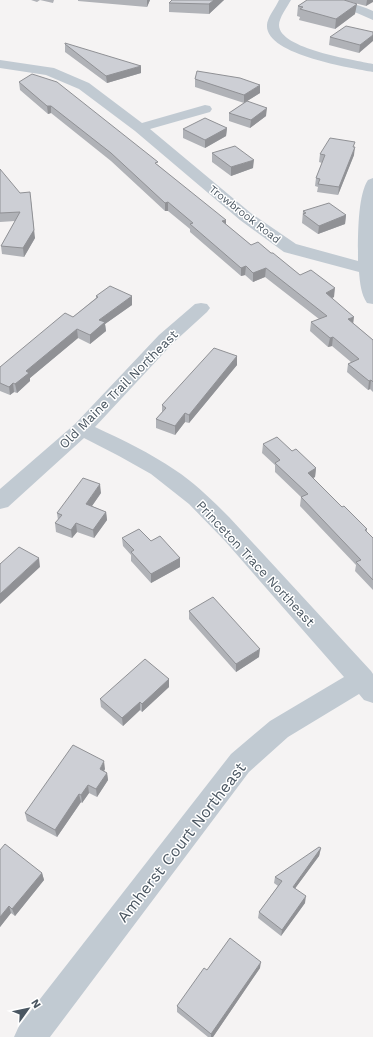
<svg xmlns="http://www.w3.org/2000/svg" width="373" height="1037" viewBox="0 0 373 1037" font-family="'Work Sans',sans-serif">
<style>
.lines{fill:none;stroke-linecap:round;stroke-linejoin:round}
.minor{fill:#c1cad2;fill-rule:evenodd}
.wall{fill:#b0b2b7}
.shaded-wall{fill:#909195}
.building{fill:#cdcfd5;stroke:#909195}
.labels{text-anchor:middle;stroke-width:3;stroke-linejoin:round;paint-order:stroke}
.far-street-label{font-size:11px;fill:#4a5661;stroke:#fff}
.street-label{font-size:13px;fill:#4a5661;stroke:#fff}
.near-street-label{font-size:16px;fill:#4a5661;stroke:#fff}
</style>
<rect width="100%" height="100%" fill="#f5f3f3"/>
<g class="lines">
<path class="minor" d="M279,0H291C287,7 279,18 279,25C279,49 355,60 373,64V72C352,68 265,55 267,25C267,18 276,7 279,0Z
M320,0C339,0 356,3 373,11V20L357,13L322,2Z
M0,60L54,68L89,83L142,123L205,105L210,106L212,109L210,112L150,129L252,214L296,244L358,261C358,242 357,196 368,180L373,178V304L367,303C361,294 360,283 359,272L284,252L240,220L135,131L79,89L46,75L0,68Z
M201,303L207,304L210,308L207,312L173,343L95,427C123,440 150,453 175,470C195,483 212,500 229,517L371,671L373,674V703L364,700L359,694L288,737L249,772L50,1037H14L19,1026L231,754L270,721L344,677L225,541L189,504L151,474L119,456L84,438L8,507L0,509V489L75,424L159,335L195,304Z"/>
</g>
<path class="wall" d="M31,0H40L37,2Z
M40,0H54L53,3Z
M78,0H150L147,7L78,1Z
M172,0H224L209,14L169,12V3Z
M307,0H373L366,6L347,1L355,14L335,29L299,20L300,17L297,16L298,6Z
M373,32L359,53L329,45L330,37Z
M65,44L141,73L107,83L65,52Z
M195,79L260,93L247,101L266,116L250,128L229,121V113L244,103L195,87Z
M19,82L158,165L226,225L251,245L271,253L300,275L334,297L332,298L353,323L373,340V392L370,389L368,390L347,372L348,364L351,362L332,346L328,347L310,331L311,322L319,319L265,277L253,282L245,275L241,276L190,232V229L168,211H165L111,161L51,113L48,114L20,90Z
M227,128L226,136L205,148L183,138V129Z
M354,147V155L338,195L317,192L318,187L315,186L316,178L322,163L319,162L320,154Z
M212,153L253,168L231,176L212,162Z
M0,169L35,238L24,257L2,254L1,246L15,221L0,222Z
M303,211L346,215L345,224L318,234L302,223Z
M96,296H132V305L105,324L106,331L90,344L78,338L30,378V381L17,393L14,392L10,395L0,391V367L73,317L96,298Z
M237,356V365L189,423L185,422L175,435L156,428V419L162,412V405Z
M263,444L292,451L316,468L315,477L313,478L342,507L367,529V532L373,538V590L355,571L356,565L300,506L301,497L275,472V465L262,453Z
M101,493L92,506L106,512L107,520L94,538L77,532L72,538L56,532L55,523L58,520L57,513Z
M122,538L151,541L180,558V567L151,583L131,561V555L123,546Z
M189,611L259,657L236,672L189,619Z
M169,679V687L142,712L140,710L123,726L101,707L100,699Z
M105,769L104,771L107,773L108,780L97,797L89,793L82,803L81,802L57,837L27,821L25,813Z
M321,848L319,856L295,888L305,903L281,936L258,918L259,912L278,886L274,883L275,877Z
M0,850L42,873L44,880L15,916L11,913L0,927Z
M260,968L213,1037H208L177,1012V1006L207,970Z"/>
<path class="shaded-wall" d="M147,0H150L147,7Z
M214,0H224L209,14V4Z
M367,0H373V2L366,6Z
M357,4L355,14L335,29L336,19Z
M373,35V41L359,53L360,45Z
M141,66V73L107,83L106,76Z
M260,85V93L244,103V95Z
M47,106H51V113L48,114Z
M267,108L266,116L250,128L251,120Z
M227,128L226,136L205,148V140Z
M355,147L354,155L338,195L339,187Z
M254,160L253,168L231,176V167Z
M31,201L35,238L24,257L23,248Z
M168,202V211H165V203Z
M346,215L345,224L318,234L319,226Z
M226,220V228L222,221Z
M246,266L245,275L241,276V268Z
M266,268L265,277L253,282V273Z
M335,288L334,297L325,301L326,293Z
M132,296V305L105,324L106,331L90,344V335L99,320Z
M354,317L353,325L348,319Z
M77,329L78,338L30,378V381L17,393L15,384L26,371Z
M333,337L332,346L328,347L330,338Z
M237,356V365L189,423V415Z
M371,380L370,389L368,390L369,381Z
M13,383L14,392L10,395L9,387Z
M185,413V422L175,435V426Z
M316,468L315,477L307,481L308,473Z
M100,484L101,493L87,513L86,504Z
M106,512L107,520L94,538L93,530Z
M76,523L77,532L72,538L71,530Z
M39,558L40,567L0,604V594Z
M180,558V567L151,583V574Z
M260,649L259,657L236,672V664Z
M169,679V687L142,712V704Z
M140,702V710L123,726L122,718Z
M104,761L105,769L101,777L100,769Z
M107,773L108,780L97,797L96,789Z
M88,785L89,793L82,803L81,795Z
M79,794L81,802L57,837L55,830Z
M321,848L319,856L291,894L293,887Z
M42,873L44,880L15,916L12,909Z
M306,896L305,903L281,936L282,930Z
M9,906L11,913L0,927V917Z
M261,962L260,968L213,1037H211V1034Z"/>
<path class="building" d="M172,0H214L209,4L169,3Z
M307,0H344L357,4L336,19L300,9L303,7L298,6Z
M346,26L373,32V35L360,45L330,37Z
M65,43L141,66L106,76L65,44Z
M197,71L240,78L260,85L244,95L195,79Z
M32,74L57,82L158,162L155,163L226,220L222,221L251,245L258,242L271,253H273L300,275L311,270L335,288L326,293L354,317L348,319L373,340V382L371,380L369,381L348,364L359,359L333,337L330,338L311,322L327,316L266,268L253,273L246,266L241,268L190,224L193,223L168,202L165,203L111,153L51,106H47L19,82Z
M247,101L267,108L251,120L229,113Z
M205,118L227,128L205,140L183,129Z
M330,138L355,142L353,147H355L339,187L318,184L320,179L316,178L325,155L320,154Z
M235,146L254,160L231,167L212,153Z
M0,169L20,193L30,192L34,230L23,248L1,246L20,212L0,213Z
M329,203L346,215L319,226L303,214L306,213L303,211Z
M110,286L132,296L99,320L105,322L90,335L77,329L26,371L29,373L15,384L13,383L9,387L0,383V367L65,313L73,317L98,297L96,296Z
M214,348L237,356L189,415L185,413L175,426L156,419L166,408L162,405Z
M277,437L292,451L296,449L316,468L308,473L342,507L344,506L367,529L365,530L373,538V580L356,562L361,560L301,497L308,494L275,463L280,460L263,444Z
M83,478L100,484L86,504L106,512L93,530L76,523L71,530L55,523L62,515L57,513Z
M139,529L151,541L160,536L180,558L151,574L131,552L134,550L122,538Z
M19,547L39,558L0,594V564Z
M213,597L260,649L236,664L189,611Z
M145,659L169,679L142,704L140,702L122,718L100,699Z
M73,745L104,761L100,769L107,773L96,789L88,785L81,795L79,794L55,830L25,813Z
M5,844L42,873L12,909L9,906L0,917V850Z
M319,847L321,848L293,887L306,896L282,930L259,912L282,881L275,877Z
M230,938L261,962L211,1034L177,1006L204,968L207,970Z"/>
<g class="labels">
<g class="far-street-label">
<text transform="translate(245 214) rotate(38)" y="4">Trowbrook Road</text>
</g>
<g class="street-label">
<text transform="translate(118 389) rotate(-45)" y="5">Old Maine Trail Northeast</text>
<text transform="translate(256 563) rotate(47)" y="5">Princeton Trace Northeast</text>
</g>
<g class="near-street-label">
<text transform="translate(181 842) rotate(-52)" y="6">Amherst Court Northeast</text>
</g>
</g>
<g transform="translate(28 1009) rotate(57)" stroke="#ffffff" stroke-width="3" paint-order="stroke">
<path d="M0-3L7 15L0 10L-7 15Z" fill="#4a5661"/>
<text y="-6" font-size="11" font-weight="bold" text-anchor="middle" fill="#4a5661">N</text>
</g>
</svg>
